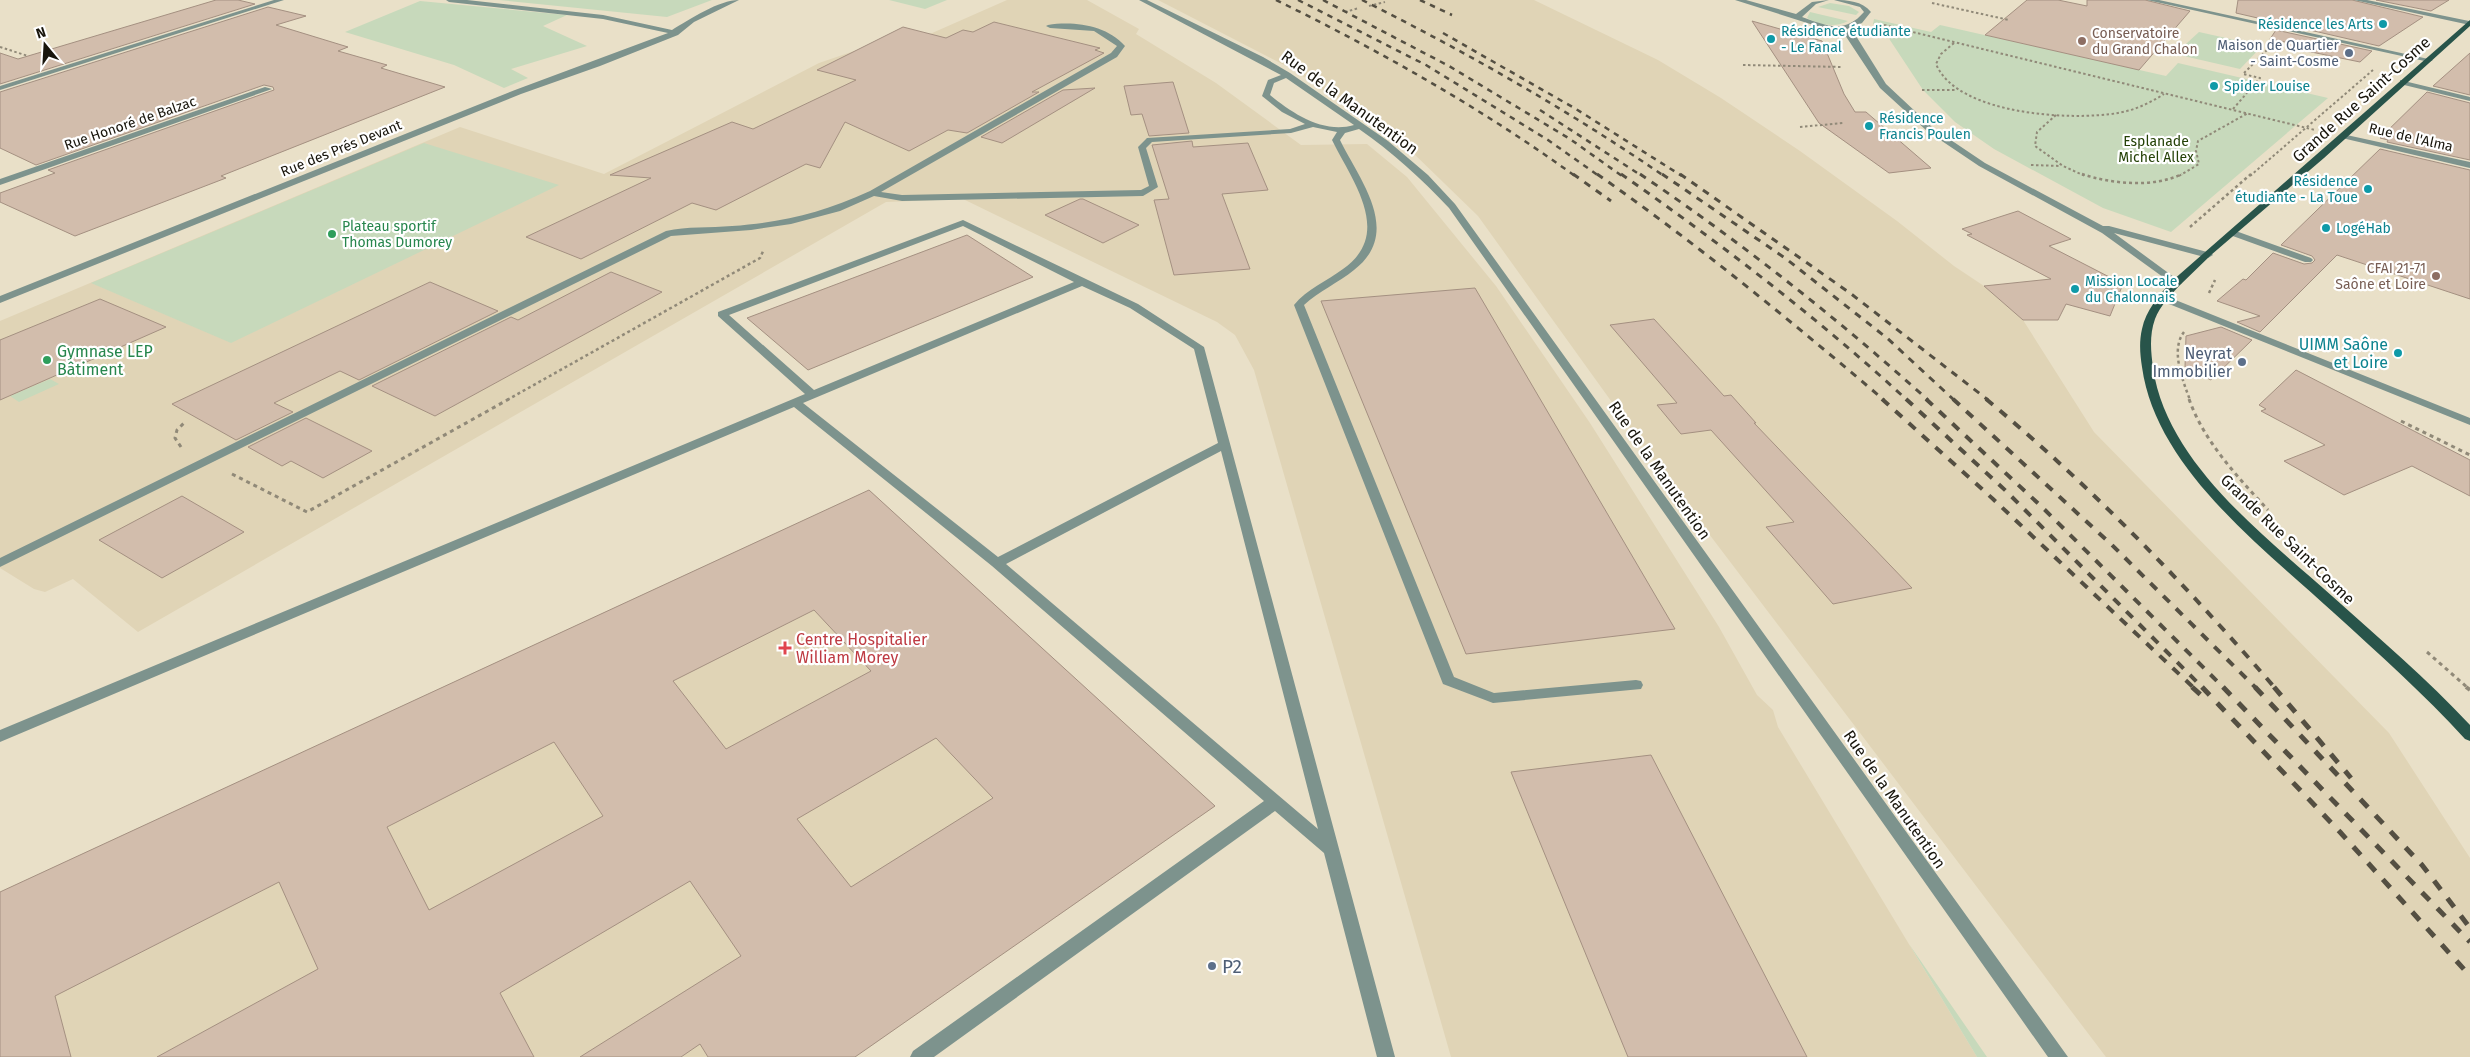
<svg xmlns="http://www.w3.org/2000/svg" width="2470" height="1057" viewBox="0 0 2470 1057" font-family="'Fira Sans',sans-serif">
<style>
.built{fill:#e0d4b6}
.green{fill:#c7d9bb}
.building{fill:#d2bdac;stroke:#a49081;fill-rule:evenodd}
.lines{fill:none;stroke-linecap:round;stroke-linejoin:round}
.path-far3{stroke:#908978;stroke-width:2;stroke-dasharray:2.5 2.5;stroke-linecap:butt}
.path-far2{stroke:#908978;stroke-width:2.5;stroke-dasharray:3 3;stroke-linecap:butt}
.path-far1{stroke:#908978;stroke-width:3;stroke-dasharray:4 4;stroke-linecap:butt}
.path{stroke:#908978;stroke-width:4;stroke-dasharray:5 5;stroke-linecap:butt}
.minor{fill:#7d938d;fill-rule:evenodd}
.major{fill:#28544a;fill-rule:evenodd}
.rail-far3{stroke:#544f42;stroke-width:2.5;stroke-dasharray:5.5 5.5;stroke-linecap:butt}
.rail-far2{stroke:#544f42;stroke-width:3;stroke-dasharray:7 7;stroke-linecap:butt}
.rail-far1{stroke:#544f42;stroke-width:4;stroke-dasharray:9 9;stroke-linecap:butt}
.rail{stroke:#544f42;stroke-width:5;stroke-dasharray:11 11;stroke-linecap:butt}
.culture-dot{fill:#0f9aa8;stroke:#fff;stroke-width:2}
.education-dot{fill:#8d6e63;stroke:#fff;stroke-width:2}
.service-dot{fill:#5c6f8a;stroke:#fff;stroke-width:2}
.leisure-dot{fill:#2e9e5b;stroke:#fff;stroke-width:2}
.health-dot{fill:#e0444e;stroke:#fff;stroke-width:2}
.labels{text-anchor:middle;stroke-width:4.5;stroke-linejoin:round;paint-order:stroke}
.far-culture-label{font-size:14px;fill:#0d838f;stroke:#fff;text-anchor:start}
.far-education-label{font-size:14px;fill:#785e54;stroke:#fff;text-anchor:start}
.far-service-label{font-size:14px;fill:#4e5e75;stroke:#fff;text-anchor:end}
.far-street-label{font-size:14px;fill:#18150c;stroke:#fff}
.far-park-label{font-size:14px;fill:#244106;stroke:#fff}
.far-leisure-label{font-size:14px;fill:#27864d;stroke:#fff;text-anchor:start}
.street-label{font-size:16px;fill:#18150c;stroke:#fff}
.culture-label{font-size:16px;fill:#0d838f;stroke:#fff;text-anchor:end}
.leisure-label{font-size:16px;fill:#27864d;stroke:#fff;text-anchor:start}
.service-label{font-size:16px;fill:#4e5e75;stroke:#fff;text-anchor:end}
.health-label{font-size:16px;fill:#be3a42;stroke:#fff;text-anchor:start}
.near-service-label{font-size:19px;fill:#4e5e75;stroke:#fff;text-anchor:start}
</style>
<rect width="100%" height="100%" fill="#e9e0c8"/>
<path class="built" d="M1007,0H1087L1139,29L1136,34L1216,83L1301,145L1367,144L1407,177L1496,286L1590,423L1719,627L1757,695L1773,710L1778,727L1977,1057H1451L1254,370L1235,335L1217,322L963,199L886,202L138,632L73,579L45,592L34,589L0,568V321L460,127L604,174L819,63L863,48L880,56Z
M1158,0H1534L1658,60L1721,98L1800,151L1897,221L1954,266L1984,286L2023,320L2094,432L2389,733L2470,858V1057H2106L1665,476L1478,216L1410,150L1294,70Z
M869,490L1215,806L855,1057H0V892Z"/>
<path class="green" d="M499,0H712L667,17Z
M889,0H947L925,9Z
M420,1L567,15L543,26L587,46L511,69L528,78L504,88L454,65L345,32Z
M1830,3L1849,6L1859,12L1856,15L1818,7Z
M1810,12L1848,21C1836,28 1819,25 1807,18Z
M1874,19L1931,32L1940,25L2166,76L2178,63L2328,98L2171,232L2103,208L1994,149L1955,122L1923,90L1884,31L1873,24Z
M2199,32L2262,46L2240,69L2175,54Z
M424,143L559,185L231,343L91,283Z
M50,379L59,384L19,402L10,396Z
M1909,944L1987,1057H1977Z"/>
<path class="building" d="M216,0H238L255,4L0,84V53L18,59Z
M2027,0H2058L2087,6V0H2145L2190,11L2139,70L1985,35Z
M2238,0H2352L2423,17L2379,46L2236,13Z
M2376,0H2449L2431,11Z
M268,7L306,16L276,25L348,47L338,51L387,65L381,68L445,87L221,176L226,178L75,236L0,202V193L55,173L48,170L274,90L273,87L264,85L36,165L0,148V92Z
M1752,21L1822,41L1844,94L1855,112H1866L1931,168L1889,173L1819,123Z
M994,22L1100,48L1095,50L1104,53L1032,92H1039L967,133L948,130L909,151L845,122L820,168L806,164L716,210L692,203L581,259L526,237L651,178L610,175L732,122L753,129L856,80L817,70L903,27L946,38L963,30L973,32Z
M2276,30L2372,51L2360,62L2287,47L2290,43L2270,39Z
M2470,53V95L2433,86Z
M1173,82L1189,133L1149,136L1142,114L1131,115L1124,86Z
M1095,88L1002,143L981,137L1063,90Z
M2427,92L2470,103V160L2387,142L2388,140L2380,138Z
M1192,141L1193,147L1248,143L1268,190L1222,194L1250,269L1174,275L1154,200L1169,199L1152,145Z
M2380,149L2470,170V299L2337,255L2260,332L2237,322L2260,316L2217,301L2243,279L2246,280L2273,253L2304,264L2312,263L2315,260L2312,256L2281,245Z
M1080,199H1083L1139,225L1103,243L1045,215Z
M2018,211L2071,239L2049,246L2123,284L2110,316L2066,304L2058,320H2023L1984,286L2051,279L1967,235L1972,234L1962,229Z
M967,235L1033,277L808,370L747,318Z
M611,272L662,292L435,416L372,386L511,317L518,320Z
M430,282L498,311L359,380L340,371L274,403L293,412L236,440L172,404Z
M1475,288L1675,629L1466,654L1321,301Z
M100,299L166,327L0,400V340Z
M1654,319L1724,396L1731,395L1756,423H1754L1912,588L1833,604L1766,527L1794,522L1711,430L1681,434L1657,405L1677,403L1610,325Z
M2221,327L2252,340L2211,380L2185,367L2186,336Z
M2296,370L2470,460V496L2412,466L2344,495L2284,461L2325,445L2261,411L2266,409L2259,405Z
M306,418L372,451L323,478L291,461L282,466L248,447Z
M869,490L1215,806L855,1057H708L700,1044L681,1057H580L741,956L690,881L500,993L534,1057H157L318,969L279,882L55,996L71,1057H0V892ZM814,610L871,671L726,749L673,681ZM936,738L993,798L851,887L797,819ZM554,742L603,816L429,910L387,827Z
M182,496L244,532L162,578L99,540Z
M1651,755L1807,1057H1628L1511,772Z"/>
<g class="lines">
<path class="path-far3" d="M1932,3L2009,20
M1369,6L1385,2
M1345,12L1359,8
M1884,25L2315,130
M1954,43L1941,54L1936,64C1957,115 2072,121 2118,113C2135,110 2150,103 2164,94
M0,47L28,56
M1743,65L1843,67
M1922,90H1956
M2233,109L2260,78L2243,74L2270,47
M2056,115L2037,132L2035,146L2063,166L2085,176
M1800,127L1843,123
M2031,165L2060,166
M2179,176L2199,164L2196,151L2198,141L2248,113
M2250,176L2373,70"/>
<path class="path-far2" d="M2082,174C2111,184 2154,188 2182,174
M2190,227L2251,174
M2209,293L2215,280
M2184,332C2170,350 2183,381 2190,400
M507,400L760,258L764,249"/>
<path class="path-far1" d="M2189,399C2204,442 2238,477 2268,510
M2401,421L2470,455
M181,447L175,438L177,430L186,421
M232,474L307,512L509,399
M2427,652L2468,688"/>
<path class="path" d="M2466,687L2470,690"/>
<path class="minor" d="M274,0H284L0,90V86Z
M446,0H467L603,15L672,30C690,19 719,0 739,0L694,22L678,35L600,66L521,94L0,303V296L515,90L668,33L603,19L449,2Z
M1139,0H1147L1263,57L1290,73L1388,141L1428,175L1455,204L2068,1057H2048L1449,208C1421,178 1392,152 1359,129L1345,133L1340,140C1360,181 1403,232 1354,270C1338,283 1319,291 1304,305L1454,677L1494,693L1636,680L1641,681L1643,685L1641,689L1493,703L1443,684L1294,305C1307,289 1327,281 1343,269C1394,233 1352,181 1332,140L1337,132L1313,127L1291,133L1152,142L1146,148L1158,187L1143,196L902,201L874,196L840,211L791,224L751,230L671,236L0,567V558L666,231C687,226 710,228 732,226C785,222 821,213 870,191L1111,53L1117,46L1094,31L1050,28L1046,26L1048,25C1074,21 1106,25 1125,46L1117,57L881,192L902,195L1141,190L1149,186L1138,147L1147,138L1290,129L1305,124L1282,112L1262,96L1268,80L1281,75ZM1286,78L1354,125C1324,134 1293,114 1270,95L1274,83Z
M1735,0H1746L1796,14L1812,2L1829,0L1816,4L1802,17C1827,26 1845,34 1864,12L1860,7L1834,0C1848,0 1862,1 1871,12L1870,13L1862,23L1845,30L1856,36L1886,84L1933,128L1985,163L2103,226H2109L2211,253L2213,255L2208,258L2114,233L2182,283L2177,286L2174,285L2102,233L1979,166L1927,131L1880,88L1845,35Z
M2147,0H2159L2433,60L2429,62Z
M2354,0H2367L2469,21L2470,25Z
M2400,80L2470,97V101L2400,84Z
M265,87L272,89L0,185V179Z
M2342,134L2470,162V168L2342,138Z
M963,220L1138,304L1204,347L1395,1057H1377L1324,853L1275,811L934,1057H910L913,1051L1264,801L992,566L794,407L0,742V730L805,394L718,316V312ZM963,226L1074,282L814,390L729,315ZM1082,286L1130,308L1194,349L1218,443L998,557L803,403ZM1221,451L1318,829L1006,564Z
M2233,230L2311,258L2313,260L2311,262H2305L2230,235V231Z
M2163,295L2470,418V425L2159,300L2158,298Z"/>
<path class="major" d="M2470,20V26L2324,158L2211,255L2179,286C2170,296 2160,306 2155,319C2149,336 2151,352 2153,368C2167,463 2264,535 2332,596C2379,638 2427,679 2470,725V741L2465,739C2424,694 2379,654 2334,613C2262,547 2156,468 2142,367C2140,354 2139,342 2142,329C2146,310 2159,295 2172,281Z"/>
<path class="rail-far3" d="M1276,0C1380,51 1481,108 1575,176
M1298,0L1426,65L1548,140L1599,176
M1323,0L1449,66L1570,139L1622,176
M1362,0C1466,52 1568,110 1664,176
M1420,0L1452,15
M1443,33L1576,109L1682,176
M1540,110L1642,176"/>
<path class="rail-far2" d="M1573,174L1611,201
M1597,174C1697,244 1791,321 1884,400
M1621,174C1720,243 1818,318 1907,400
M1640,174C1742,243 1837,318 1928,400
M1662,174L1785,258L1887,338L1954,400
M1680,174L1850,293L1988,400"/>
<path class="rail-far1" d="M1882,399L1993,499L2194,688
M1906,399L2006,491L2203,688
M1926,399L2042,507L2224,688
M1953,399L2112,545L2256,688
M1986,399C2091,486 2186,585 2275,688"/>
<path class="rail" d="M2192,687L2201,695
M2202,687L2340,832L2470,976
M2223,687L2470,942
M2255,687L2422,865L2470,928
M2274,687L2351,778"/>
</g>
<g class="culture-dot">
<circle cx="2383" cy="24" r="5"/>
<circle cx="1771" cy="39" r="5"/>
<circle cx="2214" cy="86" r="5"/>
<circle cx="1869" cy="126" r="5"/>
<circle cx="2368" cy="189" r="5"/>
<circle cx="2326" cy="228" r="5"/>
<circle cx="2075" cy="289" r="5"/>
<circle cx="2398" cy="353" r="5"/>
</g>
<g class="education-dot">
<circle cx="2082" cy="41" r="5"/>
<circle cx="2436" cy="276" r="5"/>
</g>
<g class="service-dot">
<circle cx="2349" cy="53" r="5"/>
<circle cx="2242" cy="362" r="5"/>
<circle cx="1212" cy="966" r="5"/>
</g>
<g class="leisure-dot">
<circle cx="332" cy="234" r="5"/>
<circle cx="47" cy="360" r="5"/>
</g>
<path class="health-dot" d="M782.5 640.5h5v5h5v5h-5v5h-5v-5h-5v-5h5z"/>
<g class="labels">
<g class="far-culture-label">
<text x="2373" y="29" text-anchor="end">Résidence les Arts</text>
<text x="1781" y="36">Résidence étudiante<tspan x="1781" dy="16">- Le Fanal</tspan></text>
<text x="2224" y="91">Spider Louise</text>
<text x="1879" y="123">Résidence<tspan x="1879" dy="16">Francis Poulen</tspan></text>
<text x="2358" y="186" text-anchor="end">Résidence<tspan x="2358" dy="16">étudiante - La Toue</tspan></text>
<text x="2336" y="233">LogéHab</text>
<text x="2085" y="286">Mission Locale<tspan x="2085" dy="16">du Chalonnais</tspan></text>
</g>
<g class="far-education-label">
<text x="2092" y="38">Conservatoire<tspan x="2092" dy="16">du Grand Chalon</tspan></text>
<text x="2426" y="273" text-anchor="end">CFAI 21-71<tspan x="2426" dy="16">Saône et Loire</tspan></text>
</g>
<g class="far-service-label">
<text x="2339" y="50">Maison de Quartier<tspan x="2339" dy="16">- Saint-Cosme</tspan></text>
</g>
<g class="far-street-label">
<text transform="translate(130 123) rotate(-19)" y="5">Rue Honoré de Balzac</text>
<text transform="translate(2411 137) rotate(13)" y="5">Rue de l'Alma</text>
<text transform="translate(341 148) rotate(-22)" y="5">Rue des Prés Devant</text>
</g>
<g class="far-park-label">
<text x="2156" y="146">Esplanade<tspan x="2156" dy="16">Michel Allex</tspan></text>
</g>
<g class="far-leisure-label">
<text x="342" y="231">Plateau sportif<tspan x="342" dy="16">Thomas Dumorey</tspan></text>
</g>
<g class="street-label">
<text transform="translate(2361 99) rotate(-42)" y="6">Grande Rue Saint-Cosme</text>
<text transform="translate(1350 102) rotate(36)" y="6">Rue de la Manutention</text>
<text transform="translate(1660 470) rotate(55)" y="6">Rue de la Manutention</text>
<text transform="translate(2288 539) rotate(44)" y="6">Grande Rue Saint-Cosme</text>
<text transform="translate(1895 799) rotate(55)" y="6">Rue de la Manutention</text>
</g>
<g class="culture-label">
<text x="2388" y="350">UIMM Saône<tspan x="2388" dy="18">et Loire</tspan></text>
</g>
<g class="leisure-label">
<text x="57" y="357">Gymnase LEP<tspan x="57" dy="18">Bâtiment</tspan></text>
</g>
<g class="service-label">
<text x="2232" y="359">Neyrat<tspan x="2232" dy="18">Immobilier</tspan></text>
</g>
<g class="health-label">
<text x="796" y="645">Centre Hospitalier<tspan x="796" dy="18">William Morey</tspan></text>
</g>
<g class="near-service-label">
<text x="1222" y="973">P2</text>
</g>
</g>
<g transform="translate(45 45) rotate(342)" stroke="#ffffff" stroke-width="4" paint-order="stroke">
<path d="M0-4L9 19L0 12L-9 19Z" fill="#18150c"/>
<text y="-8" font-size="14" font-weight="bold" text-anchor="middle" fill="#18150c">N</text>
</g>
</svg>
